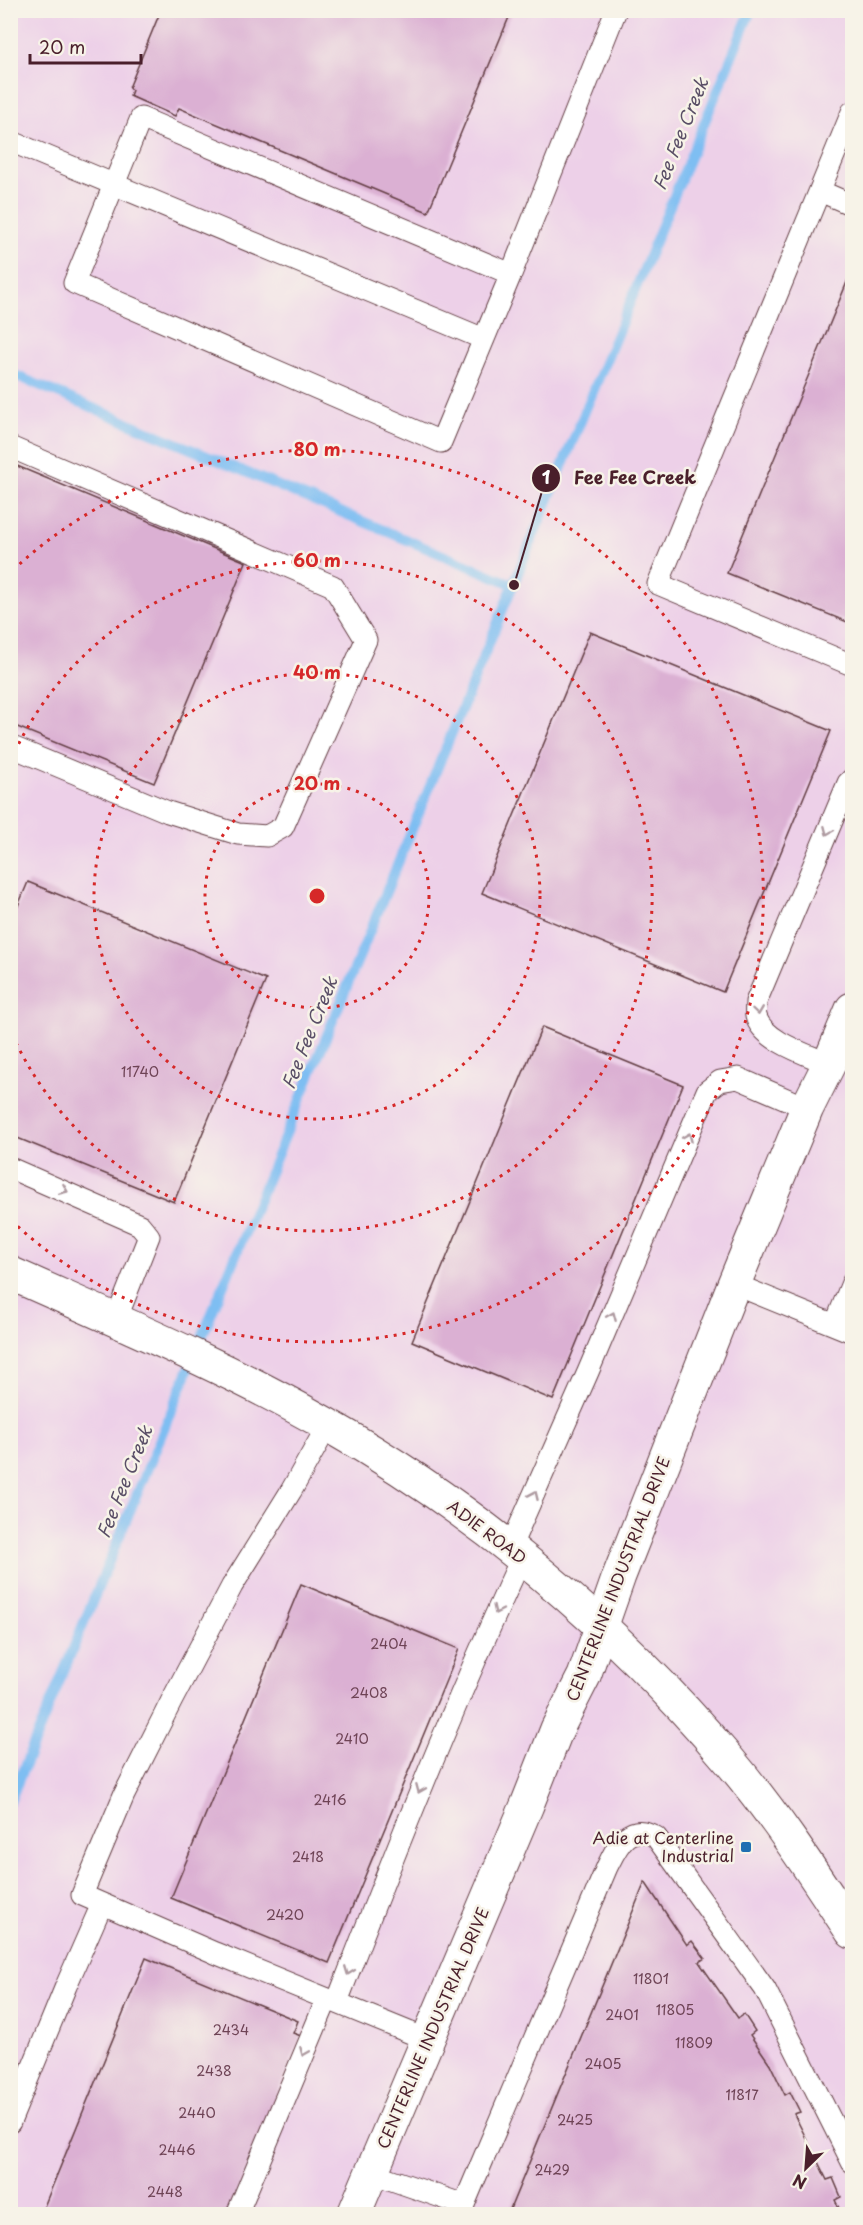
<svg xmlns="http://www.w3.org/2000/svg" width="863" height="2225" viewBox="0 0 863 2225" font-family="'Playpen Sans',sans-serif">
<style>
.built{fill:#edd0e8}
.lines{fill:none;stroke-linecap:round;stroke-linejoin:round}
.stream{stroke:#7ebef2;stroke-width:10}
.building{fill:#dbb0d3}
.lane-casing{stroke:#623c42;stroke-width:23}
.street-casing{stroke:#623c42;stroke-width:35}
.secondary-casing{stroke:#623c42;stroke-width:35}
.lane{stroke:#fff;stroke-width:21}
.street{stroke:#fff;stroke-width:33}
.secondary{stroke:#fff;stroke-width:33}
.oneway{stroke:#ae9aa0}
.ring{fill:none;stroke:#d62828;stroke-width:3;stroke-dasharray:3 6}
.poi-dot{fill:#1f6fb2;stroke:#f7f3e8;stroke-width:2}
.labels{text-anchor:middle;stroke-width:5;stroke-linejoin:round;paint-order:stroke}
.number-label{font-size:14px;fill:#6e4355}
.street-label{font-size:16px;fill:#4a1f2b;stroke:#f7f3e8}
.poi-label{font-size:16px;fill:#4a1f2b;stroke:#f7f3e8;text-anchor:end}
.water-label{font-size:18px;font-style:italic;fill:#5a4f67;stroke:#f7f3e8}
.centre{fill:#d62828;stroke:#f7f3e8;stroke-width:3}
.ring-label{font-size:18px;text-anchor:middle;font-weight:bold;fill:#d62828;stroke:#f7f3e8;stroke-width:5;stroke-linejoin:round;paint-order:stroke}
.leader{fill:none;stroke:#4a1f2b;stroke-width:2}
.callout-dot{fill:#4a1f2b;stroke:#f7f3e8;stroke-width:2}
.mark-label{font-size:18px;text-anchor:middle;font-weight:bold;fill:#fff}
.callout-label{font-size:18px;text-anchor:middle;font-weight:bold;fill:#4a1f2b;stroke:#f7f3e8;stroke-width:5;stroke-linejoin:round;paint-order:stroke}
</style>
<rect width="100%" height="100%" fill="#f7f3e8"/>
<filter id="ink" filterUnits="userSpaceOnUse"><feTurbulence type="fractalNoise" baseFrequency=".0167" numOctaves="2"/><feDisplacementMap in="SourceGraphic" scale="12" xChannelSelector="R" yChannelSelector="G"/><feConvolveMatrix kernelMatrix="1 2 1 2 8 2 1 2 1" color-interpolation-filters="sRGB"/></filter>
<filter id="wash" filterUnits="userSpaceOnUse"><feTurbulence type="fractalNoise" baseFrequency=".008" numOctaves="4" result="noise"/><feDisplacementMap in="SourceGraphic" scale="24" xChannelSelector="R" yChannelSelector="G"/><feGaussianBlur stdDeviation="1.35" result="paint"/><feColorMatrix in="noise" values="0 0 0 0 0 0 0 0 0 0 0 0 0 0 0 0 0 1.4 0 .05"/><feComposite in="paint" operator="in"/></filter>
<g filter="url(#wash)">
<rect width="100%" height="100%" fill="#ede1c3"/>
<path class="built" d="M20,11H852V2214H11L10,46Z"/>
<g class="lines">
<path class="stream" d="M10,373L514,585
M10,1801L751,10"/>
</g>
<g id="blocks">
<path class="building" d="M161,10H512L428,212L179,108L175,116L130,96L132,90L129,88Z
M852,270V624L727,573Z
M10,463L246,562L154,783L10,724Z
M590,632L831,731L723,992L482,893Z
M28,882L266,980L174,1202L10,1135V925Z
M542,1027L683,1085L553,1400L412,1341Z
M301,1584L459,1649L329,1963L171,1898Z
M645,1882L687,1945L692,1941L705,1958L699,1962L738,2018L744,2014L755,2031L750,2035L770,2064L785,2095L790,2092L800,2112L794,2114L827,2180L833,2178L841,2197L835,2200L842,2214H508Z
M146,1958L298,2021L293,2033L301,2036L228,2214H41Z"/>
</g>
</g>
<g filter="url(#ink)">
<use href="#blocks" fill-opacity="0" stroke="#623c42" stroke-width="1.5"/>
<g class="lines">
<defs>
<path id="lane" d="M852,112L658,584L852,665
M141,118L511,274L441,442L74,283Z
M10,141L484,339
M820,191L852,205
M511,274L616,10
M10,447L333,586L366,640L283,827L267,836L238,834L168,812L10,746
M829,1064C809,1055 762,1041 756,1016C755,1012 756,1006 756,1002L848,783L852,779
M10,1168L140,1225L149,1236L116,1320
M734,1284L852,1332
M835,1325L852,1283
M328,1425L291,1491L232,1586L172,1700L124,1795L82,1895L215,1953L428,2040
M510,1548L588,1372L707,1091L720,1081L738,1078L807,1108
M337,2002C395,1852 454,1703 522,1557
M10,2122L66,1986L102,1904
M372,2173L464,2205
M237,2214L327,1999
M460,2214L607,1867C617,1847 628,1820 656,1837L765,1989L852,2162"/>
<path id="street" d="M354,2214L527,1805L557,1729L584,1676L619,1576L734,1284L807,1108L829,1064L852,1009"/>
<path id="secondary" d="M10,1273C117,1321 225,1366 326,1424C478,1510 615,1626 728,1759C774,1813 813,1873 852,1932"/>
</defs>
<use href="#lane" class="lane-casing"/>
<use href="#street" class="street-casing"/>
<use href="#secondary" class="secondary-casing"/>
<use href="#lane" class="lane"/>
<use href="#street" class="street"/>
<use href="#secondary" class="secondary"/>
</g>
<defs><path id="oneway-chevron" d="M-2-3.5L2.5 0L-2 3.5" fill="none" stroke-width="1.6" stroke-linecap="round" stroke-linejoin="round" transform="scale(1.5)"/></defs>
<g class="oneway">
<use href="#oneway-chevron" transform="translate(828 831) rotate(113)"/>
<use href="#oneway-chevron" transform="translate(758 1011) rotate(82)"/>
<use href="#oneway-chevron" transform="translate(688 1137) rotate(-67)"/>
<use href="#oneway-chevron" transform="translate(64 1190) rotate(23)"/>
<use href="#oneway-chevron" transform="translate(612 1316) rotate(-67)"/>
<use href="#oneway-chevron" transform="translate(534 1495) rotate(-66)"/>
<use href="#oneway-chevron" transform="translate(497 1610) rotate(115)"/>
<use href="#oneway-chevron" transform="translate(420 1789) rotate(113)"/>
<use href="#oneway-chevron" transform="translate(349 1971) rotate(111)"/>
<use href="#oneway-chevron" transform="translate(304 2052) rotate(113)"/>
</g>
</g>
<g class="ring">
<circle cx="317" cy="896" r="112"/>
<circle cx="317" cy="896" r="223"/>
<path d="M11 760A335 335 0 1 1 11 1032"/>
<path d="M13 570A446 446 0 1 1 13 1222"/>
</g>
<rect class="poi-dot" x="740" y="1841" width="12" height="12" rx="3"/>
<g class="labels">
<g class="number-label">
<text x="140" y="1077">11740</text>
<text x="389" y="1649">2404</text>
<text x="369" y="1698">2408</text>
<text x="352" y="1744">2410</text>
<text x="330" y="1805">2416</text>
<text x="308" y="1862">2418</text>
<text x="285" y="1920">2420</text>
<text x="651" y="1984">11801</text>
<text x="675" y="2015">11805</text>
<text x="622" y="2020">2401</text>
<text x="231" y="2035">2434</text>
<text x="694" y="2048">11809</text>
<text x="603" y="2069">2405</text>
<text x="214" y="2076">2438</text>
<text x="742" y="2100">11817</text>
<text x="197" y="2118">2440</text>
<text x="575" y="2125">2425</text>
<text x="177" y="2155">2446</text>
<text x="552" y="2175">2429</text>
<text x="165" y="2197">2448</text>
</g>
<g class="street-label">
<text transform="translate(487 1532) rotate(37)" y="6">ADIE ROAD</text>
<text transform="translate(618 1579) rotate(-69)" y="6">CENTERLINE INDUSTRIAL DRIVE</text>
<text transform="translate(433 2028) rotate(-67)" y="6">CENTERLINE INDUSTRIAL DRIVE</text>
</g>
<g class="poi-label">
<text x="734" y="1844">Adie at Centerline<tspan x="734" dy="18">Industrial</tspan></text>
</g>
<g class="water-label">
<text transform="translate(681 134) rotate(-68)" y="6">Fee Fee Creek</text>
<text transform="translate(310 1033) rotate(-68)" y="6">Fee Fee Creek</text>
<text transform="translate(125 1482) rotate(-68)" y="6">Fee Fee Creek</text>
</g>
</g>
<circle cx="317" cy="896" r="9" class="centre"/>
<g class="ring-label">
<text x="317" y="456">80 m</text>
<text x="317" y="567">60 m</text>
<text x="317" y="679">40 m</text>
<text x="317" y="790">20 m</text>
</g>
<path class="leader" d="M514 585L546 478"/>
<g class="callout-dot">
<circle cx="514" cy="585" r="6"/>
<circle cx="546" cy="478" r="15"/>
</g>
<g class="mark-label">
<text x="546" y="484">1</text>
</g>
<g class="callout-label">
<text x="635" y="484">Fee Fee Creek</text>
</g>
<rect width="863" height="2225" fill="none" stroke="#f7f3e8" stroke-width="36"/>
<g transform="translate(806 2168) rotate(205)" stroke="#f7f3e8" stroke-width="4.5" paint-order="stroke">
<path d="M0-4.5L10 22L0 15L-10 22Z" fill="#4a1f2b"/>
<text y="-9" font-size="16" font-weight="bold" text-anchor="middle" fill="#4a1f2b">N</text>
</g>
<path d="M30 54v9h111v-9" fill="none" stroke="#4a1f2b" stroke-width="3"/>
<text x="39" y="54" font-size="18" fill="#4a1f2b" stroke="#f7f3e8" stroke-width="4.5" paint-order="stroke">20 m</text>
</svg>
